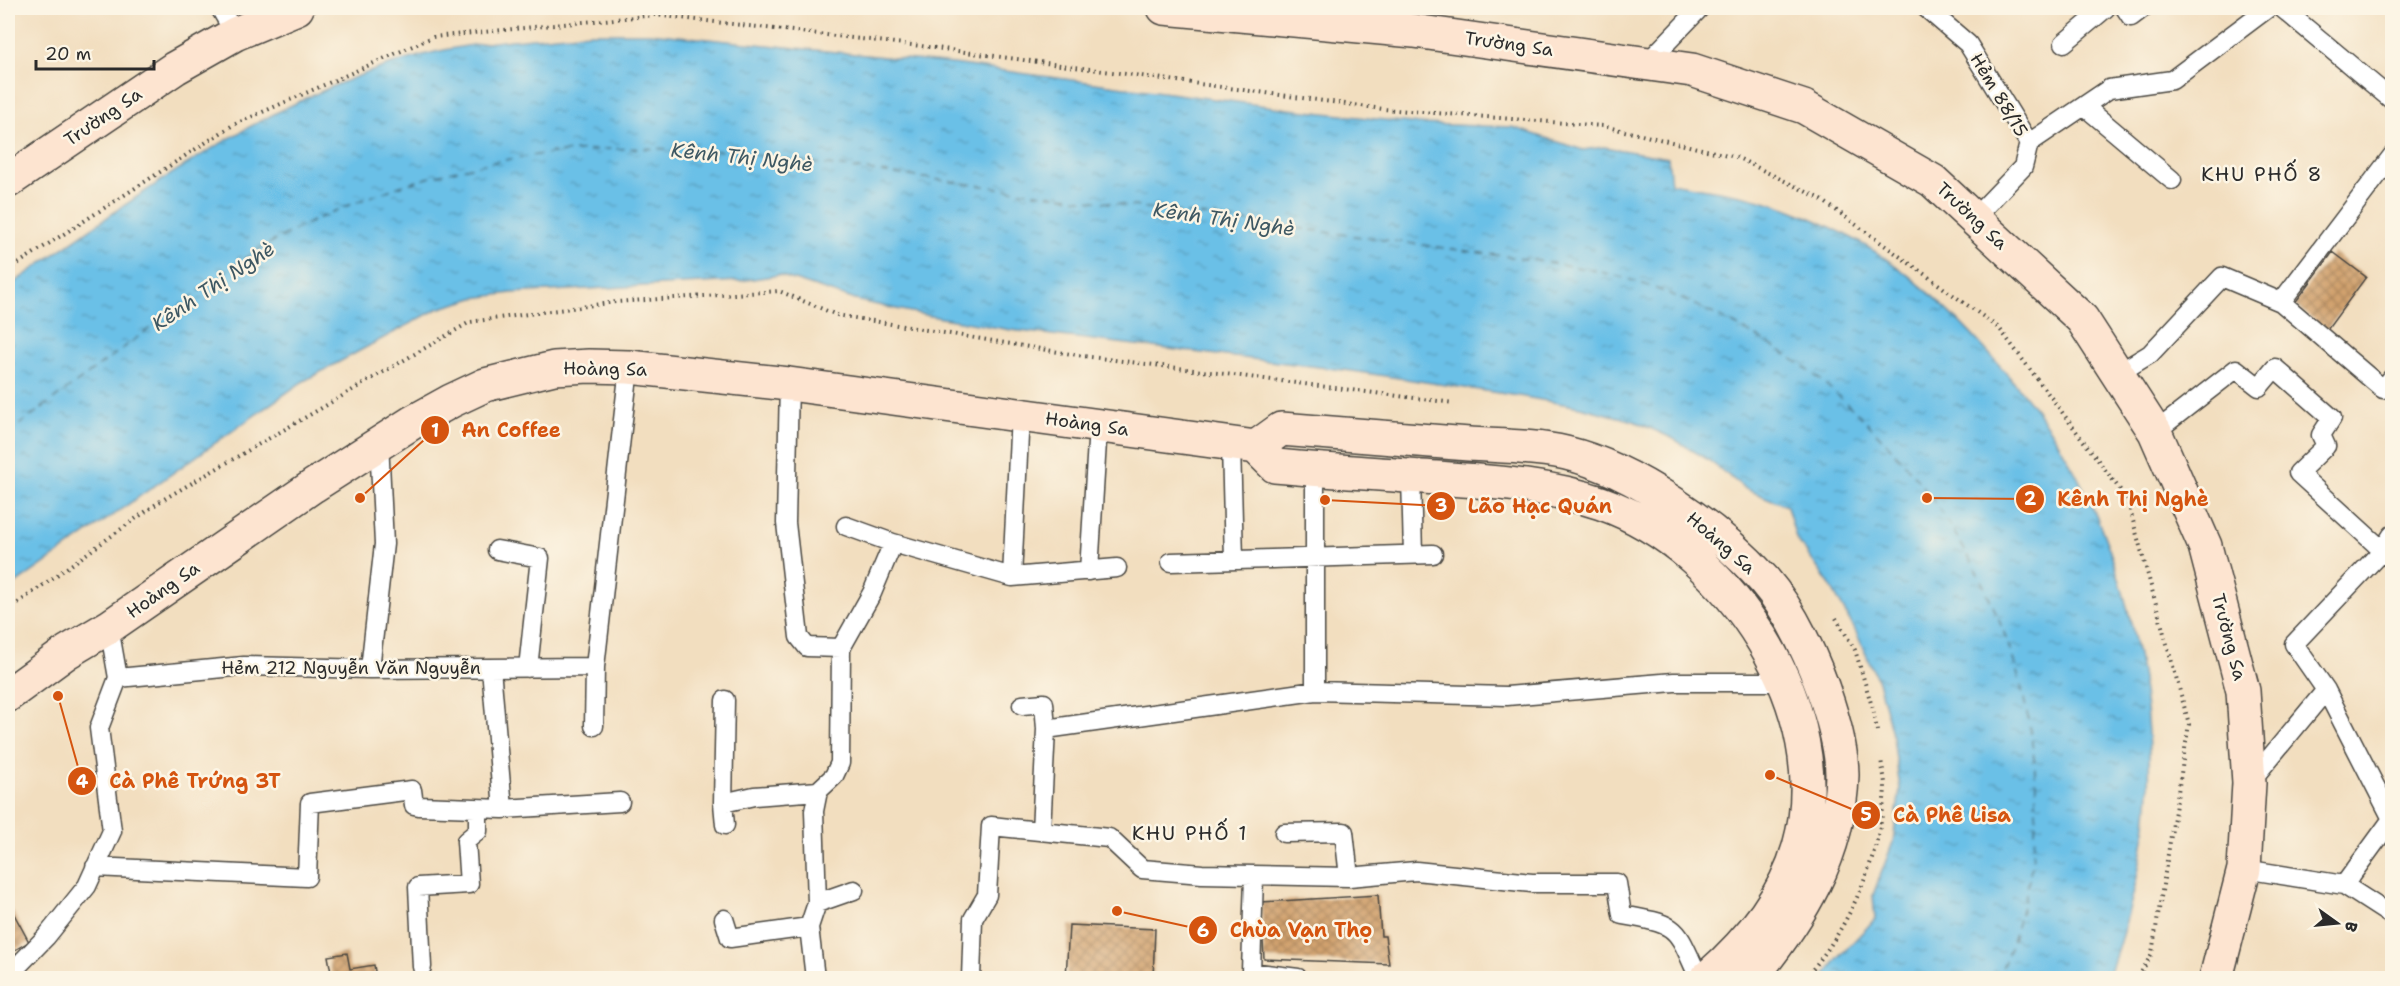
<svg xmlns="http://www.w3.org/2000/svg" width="2400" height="986" viewBox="0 0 2400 986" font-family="'Shantell Sans',sans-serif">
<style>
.water{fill:url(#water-ripples);stroke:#4b7689;stroke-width:1.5}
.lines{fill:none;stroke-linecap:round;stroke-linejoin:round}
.ferry{stroke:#3e5863;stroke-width:1.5;stroke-dasharray:8 6;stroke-linecap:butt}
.building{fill:url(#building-cross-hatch)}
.lane-casing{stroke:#494641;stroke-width:21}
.secondary-casing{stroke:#494641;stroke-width:36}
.path{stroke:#494641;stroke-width:4;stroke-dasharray:1.5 4.5;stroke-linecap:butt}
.lane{stroke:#fff;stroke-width:18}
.secondary{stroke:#fde4d0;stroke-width:33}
.labels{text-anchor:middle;stroke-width:5;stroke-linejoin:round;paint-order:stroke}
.street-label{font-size:18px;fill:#2b2b2b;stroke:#fcf5e5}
.water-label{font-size:20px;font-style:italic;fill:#3e5863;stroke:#fcf5e5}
.neighbourhood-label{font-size:20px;letter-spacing:1.5px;fill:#2b2b2b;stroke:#fcf5e5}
.leader{fill:none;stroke:#d5540f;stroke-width:2}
.callout-dot{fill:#d5540f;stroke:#fcf5e5;stroke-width:2}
.mark-label{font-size:18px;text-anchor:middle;font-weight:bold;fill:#fff}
.callout-label{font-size:20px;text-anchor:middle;font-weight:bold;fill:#d5540f;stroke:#fcf5e5;stroke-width:5;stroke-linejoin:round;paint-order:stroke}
</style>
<defs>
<pattern id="water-ripples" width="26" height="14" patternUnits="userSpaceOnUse" patternTransform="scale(1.5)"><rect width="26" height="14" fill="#6bc0e7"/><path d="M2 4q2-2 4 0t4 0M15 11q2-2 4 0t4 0" fill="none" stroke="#589cbb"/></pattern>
<pattern id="building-cross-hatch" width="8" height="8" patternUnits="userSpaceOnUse" patternTransform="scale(1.5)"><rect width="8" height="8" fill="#d1a26e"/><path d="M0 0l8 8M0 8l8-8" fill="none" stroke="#aa845b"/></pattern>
</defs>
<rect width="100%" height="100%" fill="#fcf5e5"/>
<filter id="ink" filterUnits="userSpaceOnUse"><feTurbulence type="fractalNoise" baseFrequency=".0167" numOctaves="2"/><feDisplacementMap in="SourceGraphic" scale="12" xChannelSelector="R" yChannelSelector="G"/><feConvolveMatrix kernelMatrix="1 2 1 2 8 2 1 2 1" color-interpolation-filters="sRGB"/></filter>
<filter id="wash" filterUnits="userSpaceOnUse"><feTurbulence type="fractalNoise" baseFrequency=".008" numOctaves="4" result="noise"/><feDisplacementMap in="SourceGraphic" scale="24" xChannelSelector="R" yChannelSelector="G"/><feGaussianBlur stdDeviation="1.35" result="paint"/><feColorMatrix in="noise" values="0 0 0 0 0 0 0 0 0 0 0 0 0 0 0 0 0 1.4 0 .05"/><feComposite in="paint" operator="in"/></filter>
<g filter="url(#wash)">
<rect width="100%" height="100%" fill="#f2debf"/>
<path class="water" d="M590,33H649L953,64L1289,109L1419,124L1512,127L1583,150L1604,147L1668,158L1671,183C1702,189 1734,192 1764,201C1794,209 1837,229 1864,245C1913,273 1956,316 1993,358C2020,389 2045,419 2065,454C2121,549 2153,681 2149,790C2146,855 2129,918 2108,978H1823L1837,959L1875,919L1873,895L1893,842L1900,789L1893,737L1878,681L1856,632L1830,585L1796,538L1787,506L1746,489L1707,459L1672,438L1634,421L1580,407L1519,396L1352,371L1011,330L925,315L859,301L779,275L740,281L511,293L474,298L437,309L302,382L8,589V287C138,196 266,97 423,55C477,41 535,38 590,33Z"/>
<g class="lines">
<path class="ferry" d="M8,433C61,394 115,354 168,315C193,296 218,275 245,258C346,195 473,156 592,150C637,147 680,149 724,151L1511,257C1552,263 1592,268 1631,280C1687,298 1740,325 1790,357C1815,374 1838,395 1860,416C1987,538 2068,726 2024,902C2017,928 2009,955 1997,978"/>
</g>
<g id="blocks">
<path class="building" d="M2333,252L2366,277L2327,330L2294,304Z
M1378,895L1381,936H1385L1389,964L1264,959L1261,902Z
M8,903L29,942L8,954Z
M1069,925L1155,929L1153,978H1066Z
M347,953L350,969L374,965L376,978H332L328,956Z"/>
</g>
</g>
<g filter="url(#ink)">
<use href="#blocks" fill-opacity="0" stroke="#494641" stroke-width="1.5"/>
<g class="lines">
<defs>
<path id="lane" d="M220,8L235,34
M1926,8L1968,44L2029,143L2023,167L1974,218
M2125,8L2131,17L2143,8
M2282,8L2392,100
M2064,43L2106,8
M1647,63L1700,8
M2084,106L2172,180
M2029,143L2109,89L2172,80L2268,8
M2281,302L2383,389L2392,378
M2117,374L2150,354L2222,277L2281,302L2392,156
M789,384L786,523L799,637L807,647L841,648
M2155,432L2236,369L2259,387L2275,368L2332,418L2321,435L2326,446L2298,473L2392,559
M1231,445L1234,560
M1315,469V691
M1411,476L1413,555
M846,526L893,543
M2392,535L2382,551L2294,644L2326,690L2392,819
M497,550L540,558L528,668
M1171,562L1433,554
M1089,571L1098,426
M1012,577L1117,568
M109,627L118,678
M491,668L503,809
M370,669L384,544L379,442
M118,678L244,666L370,669L595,667
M725,700L723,803L754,796L818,791
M1022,705L1044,703L1046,729
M594,726L595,667L629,367
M2249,783L2326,690
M723,803L725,825
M1041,831L1046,729L1315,691L1507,696L1674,682H1784
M1284,833L1344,832L1349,877
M95,867L307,877L310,803L412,790L414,805L419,806L503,809L620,802
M2244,869L2344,885L2392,916
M1254,876L1251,972L1298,978
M2344,885L2392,819
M817,903L854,890
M724,919L730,938L809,927
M422,967L418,887L469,884L466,841L478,831V809
M8,976L46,937L87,886L112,831L99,728L118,678
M815,978L809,927L817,903L814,811L818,791L834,776L840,763L841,648L872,593L893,543L1012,577L1020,415
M971,978L973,919L987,895L991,826L1109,838L1142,869L1202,874L1349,877L1416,871L1532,883H1617L1622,915C1681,925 1675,926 1699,978"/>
<path id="secondary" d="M1164,8L1414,31L1692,70L1804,107L1933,181L2082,319L2155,432L2205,546L2243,691L2249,783L2244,869L2216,978
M8,181L175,68L235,34L297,8
M1256,447L1281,429C1344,434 1406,439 1469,444C1501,446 1535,446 1566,453C1633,469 1718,528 1764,580C1792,612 1815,663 1828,704C1835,726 1842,751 1842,775C1840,855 1800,918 1751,978
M8,695L67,652L109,627L313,486L413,422L451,401L485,385L554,368L589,366L629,367L789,384L1256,447L1275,466C1329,471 1383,474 1437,478C1493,482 1548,485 1601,503C1730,548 1838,711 1799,847C1784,900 1747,943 1707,978"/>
</defs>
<use href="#lane" class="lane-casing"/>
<use href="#secondary" class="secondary-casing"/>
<path class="path" d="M8,270L233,125L433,37L655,15L921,46L1383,109L1603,126L1736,157L1819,198L1999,328L2127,499L2189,724L2152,953L2138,978
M8,610L159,502L470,322L616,302L779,291L837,315L1083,356L1454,403
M1836,618L1855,650L1874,713L1877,731
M1805,978C1850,928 1882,854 1885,786C1885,777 1882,768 1881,759"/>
<use href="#lane" class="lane"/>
<use href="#secondary" class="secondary"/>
</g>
</g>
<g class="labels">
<g class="street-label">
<text transform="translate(1509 44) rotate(8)" y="6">Trường Sa</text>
<text transform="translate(1999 95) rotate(59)" y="6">Hẻm 88/15</text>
<text transform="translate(103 117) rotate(-34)" y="6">Trường Sa</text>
<text transform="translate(1972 216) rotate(43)" y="6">Trường Sa</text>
<text transform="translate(605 369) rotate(1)" y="6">Hoàng Sa</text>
<text transform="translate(1087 424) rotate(8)" y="6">Hoàng Sa</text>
<text transform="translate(1721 543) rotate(41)" y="6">Hoàng Sa</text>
<text transform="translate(163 590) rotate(-35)" y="6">Hoàng Sa</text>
<text transform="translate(2229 637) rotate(75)" y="6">Trường Sa</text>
<text x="351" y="674">Hẻm 212 Nguyễn Văn Nguyễn</text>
</g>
<g class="water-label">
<text transform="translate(742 157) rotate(6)" y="7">Kênh Thị Nghè</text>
<text transform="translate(1224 219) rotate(8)" y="7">Kênh Thị Nghè</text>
<text transform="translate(213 286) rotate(-34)" y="7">Kênh Thị Nghè</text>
</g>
<g class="neighbourhood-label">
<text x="2262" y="181">KHU PHỐ 8</text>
<text x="1190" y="840">KHU PHỐ 1</text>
</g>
</g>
<path class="leader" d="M360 498L435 430M1927 498L2030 499M1325 500L1441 506M58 696L82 781M1770 775L1866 815M1117 911L1203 930"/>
<g class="callout-dot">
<circle cx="360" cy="498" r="6"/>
<circle cx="1927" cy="498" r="6"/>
<circle cx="1325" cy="500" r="6"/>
<circle cx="58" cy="696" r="6"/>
<circle cx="1770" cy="775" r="6"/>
<circle cx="1117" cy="911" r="6"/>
<circle cx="435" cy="430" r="15"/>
<circle cx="2030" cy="499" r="15"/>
<circle cx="1441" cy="506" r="15"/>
<circle cx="82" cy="781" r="15"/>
<circle cx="1866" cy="815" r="15"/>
<circle cx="1203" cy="930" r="15"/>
</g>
<g class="mark-label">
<text x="435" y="437">1</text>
<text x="2030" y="505">2</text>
<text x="1441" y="512">3</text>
<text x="82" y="788">4</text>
<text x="1866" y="821">5</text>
<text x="1203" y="937">6</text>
</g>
<g class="callout-label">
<text x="511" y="437">An Coffee</text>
<text x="2133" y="506">Kênh Thị Nghè</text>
<text x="1540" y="513">Lão Hạc Quán</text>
<text x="195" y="788">Cà Phê Trứng 3T</text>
<text x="1952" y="822">Cà Phê Lisa</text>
<text x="1301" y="937">Chùa Vạn Thọ</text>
</g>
<rect width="2400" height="986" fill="none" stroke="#fcf5e5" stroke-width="30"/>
<g transform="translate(2337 923) rotate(105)" stroke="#fcf5e5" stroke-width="4.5" paint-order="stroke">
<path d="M0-4.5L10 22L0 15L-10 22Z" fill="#2b2b2b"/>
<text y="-9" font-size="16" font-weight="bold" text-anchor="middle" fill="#2b2b2b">B</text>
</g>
<path d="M36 60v9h118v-9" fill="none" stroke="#2b2b2b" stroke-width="3"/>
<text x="45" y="60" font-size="18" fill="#2b2b2b" stroke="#fcf5e5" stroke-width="4.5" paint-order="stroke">20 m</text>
</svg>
